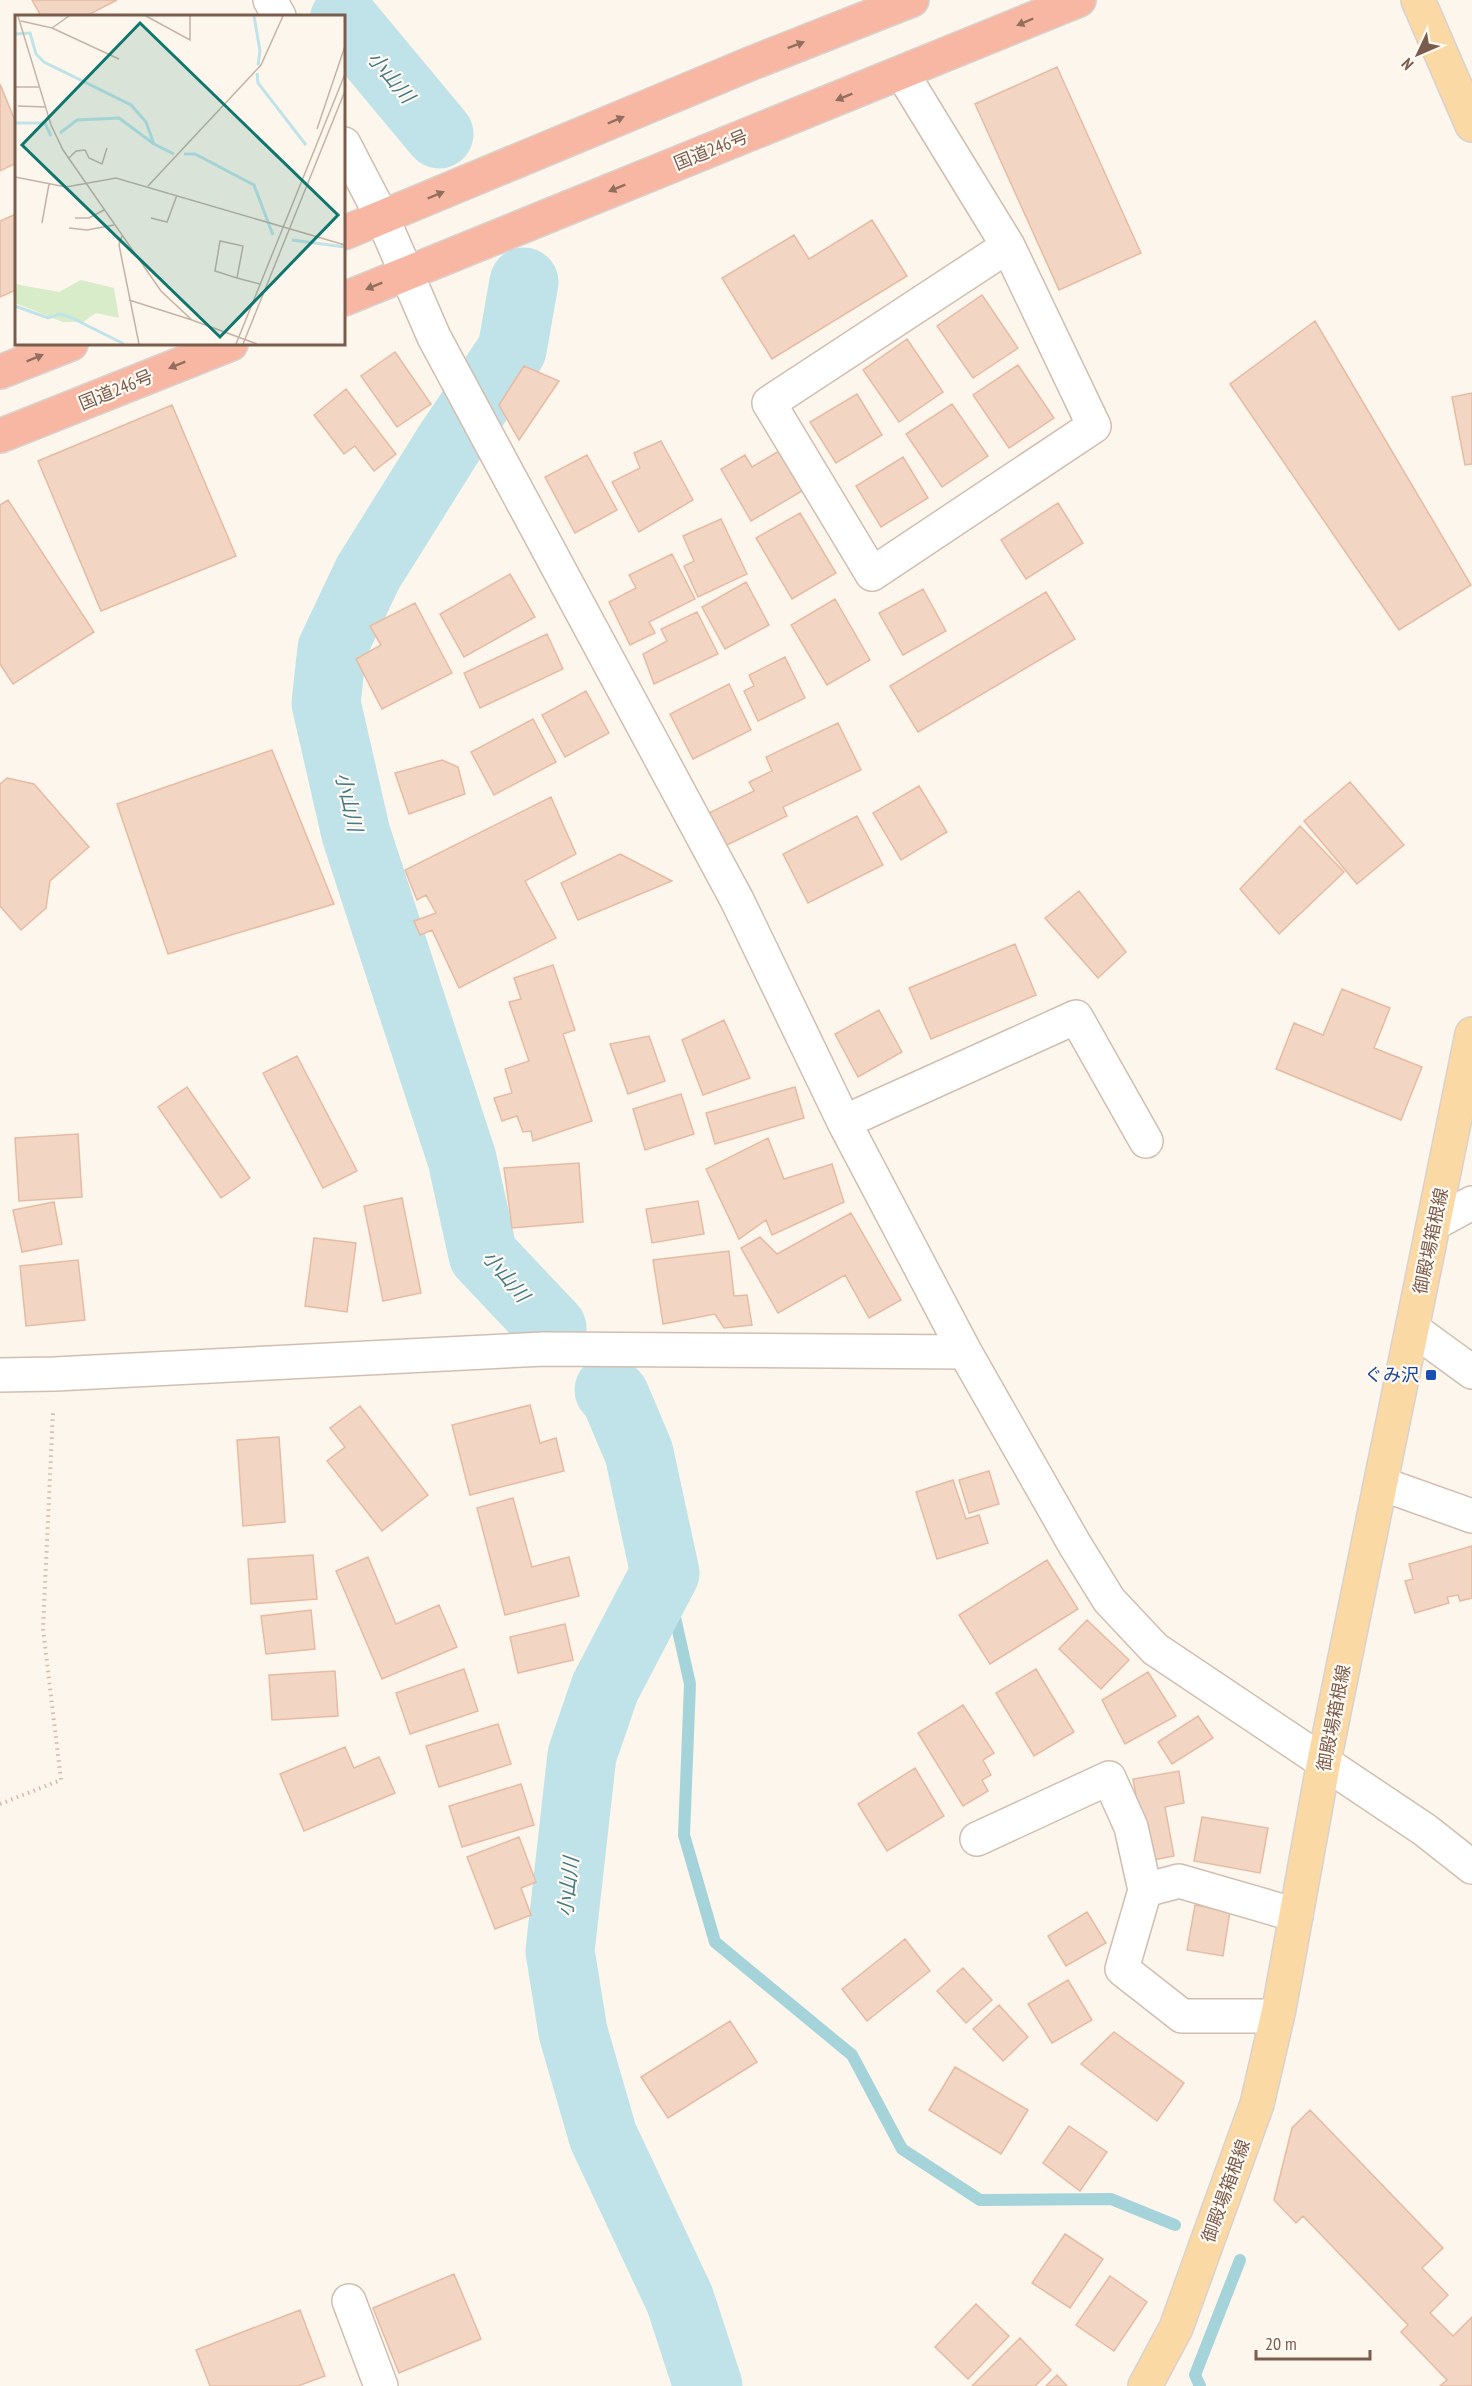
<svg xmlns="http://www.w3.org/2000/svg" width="1472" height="2386" viewBox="0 0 1472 2386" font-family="'PT Sans Narrow','Noto Sans JP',sans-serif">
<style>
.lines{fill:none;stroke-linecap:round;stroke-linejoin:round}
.stream{stroke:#a5d3da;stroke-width:12}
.river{stroke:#bfe3e8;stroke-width:69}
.building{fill:#f3d5c3;stroke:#e6bba3;stroke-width:1.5}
.minor-casing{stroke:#d1beb0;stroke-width:36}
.major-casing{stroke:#dad1cd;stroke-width:36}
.highway-casing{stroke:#dad1cd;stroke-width:36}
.path{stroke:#d9b8a5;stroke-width:4;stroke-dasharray:1.5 4.5;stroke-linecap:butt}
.minor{stroke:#fff;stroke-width:33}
.major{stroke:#fbd9a5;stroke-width:33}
.highway{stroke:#f7b7a3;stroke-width:33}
.oneway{fill:#936e5e}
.transit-dot{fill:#1a4fb4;stroke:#fffaf3;stroke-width:2}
.labels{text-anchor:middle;stroke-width:4.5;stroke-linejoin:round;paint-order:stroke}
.street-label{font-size:18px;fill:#7a5c4d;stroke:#fffaf3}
.transit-label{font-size:18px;fill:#164399;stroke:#fffaf3;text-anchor:end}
.water-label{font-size:20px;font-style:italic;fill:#437c86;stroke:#fffaf3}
.inset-river{fill:none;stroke:#bfe3e8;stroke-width:3}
.inset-road{fill:none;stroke:#c5b3a7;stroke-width:1.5}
.view{fill:#0f766e;fill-opacity:0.15;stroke:#0f766e;stroke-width:3}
.inset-edge{fill:none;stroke:#7a5c4d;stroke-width:3}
</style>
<rect width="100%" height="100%" fill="#fdf6ec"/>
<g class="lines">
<path class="stream" d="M665,1573L690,1684L684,1835L715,1942L852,2055L902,2149L980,2200L1111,2199L1175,2225
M1200,2386L1195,2375L1240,2260"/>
<path class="river" d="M344,20L439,134
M524,282L512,350L448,445L368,573L332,649L326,703L356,834L462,1159L483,1255L552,1328
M609,1390L615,1396L639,1453L665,1573L605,1688L582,1755L560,1951L573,2032L603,2136L680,2300L708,2386"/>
</g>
<path class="building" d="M32,0H117L86,16H41Z
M1057,67L1141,253L1059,290L975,104Z
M0,84L16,123V163L0,171Z
M16,214V290L0,297V221Z
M872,220L907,276L772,359L722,278L794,235L809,259Z
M982,295L1018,348L973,378L937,326Z
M1315,321L1471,585L1399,630L1230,384Z
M907,339L943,392L899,422L863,370Z
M395,352L431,404L397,427L361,376Z
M1018,365L1054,418L1009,448L973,395Z
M524,366L559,381L519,440L499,405Z
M346,389L396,454L374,471L355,446L344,454L314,415Z
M1472,393V464L1465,465L1452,397Z
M857,394L882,435L836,463L810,422Z
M952,404L988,456L942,487L906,434Z
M172,405L236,556L101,611L38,461Z
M661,441L693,500L639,532L612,482L640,468L634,453Z
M779,451L802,491L751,521L721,469L745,455L752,467Z
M587,455L617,510L575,533L545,477Z
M903,457L928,498L881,527L856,486Z
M8,500L94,632L13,684L0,664V505Z
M1058,503L1083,543L1026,579L1001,540Z
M800,513L836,573L792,599L756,538Z
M721,519L747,574L698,597L684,566L694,561L683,536Z
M672,554L695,599L649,622L655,633L630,645L609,602L636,588L629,575Z
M510,574L535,617L464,657L440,614Z
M746,582L769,625L725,649L702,607Z
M923,589L946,631L903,655L879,613Z
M1046,592L1075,639L918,732L890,686Z
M835,599L870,660L827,685L791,625Z
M415,603L452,673L382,709L356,659L381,645L370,626Z
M697,612L718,654L654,684L643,654L667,641L661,629Z
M547,634L563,669L480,708L464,673Z
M785,657L805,698L758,721L744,691L754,686L749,675Z
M729,684L751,730L693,759L670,714Z
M586,691L609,733L565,757L542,715Z
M533,719L556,762L494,795L471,752Z
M838,723L861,770L783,807L787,816L725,846L709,813L754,791L749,782L772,771L766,757Z
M272,750L334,904L168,954L117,804Z
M442,760L458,767L465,794L409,814L395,773Z
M7,778L34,784L89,847L50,881L46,908L21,930L0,906V784Z
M1350,782L1404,845L1357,884L1304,821Z
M919,786L947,832L901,860L873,813Z
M551,797L576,854L525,881L556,938L459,988L432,930L420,935L414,921L436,913L426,895L417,900L405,870Z
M857,816L883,865L808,903L783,854Z
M1300,826L1344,872L1279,934L1240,889Z
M620,854L672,881L578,920L561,883Z
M1079,891L1126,952L1098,978L1045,918Z
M1015,944L1036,995L931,1039L909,988Z
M553,965L575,1030L563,1034L592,1121L533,1141L531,1131L523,1132L517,1116L502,1121L494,1098L512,1093L505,1069L529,1061L509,1002L521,999L514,978Z
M1342,989L1390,1008L1374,1048L1422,1067L1401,1120L1276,1069L1294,1023L1323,1035Z
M879,1010L902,1052L858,1077L835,1034Z
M724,1020L750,1078L703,1095L682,1040Z
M649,1036L665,1081L628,1094L610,1044Z
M297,1056L357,1171L323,1188L263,1073Z
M187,1087L250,1178L221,1198L158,1107Z
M795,1087L804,1118L715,1144L706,1113Z
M681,1094L694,1134L645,1150L633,1109Z
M78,1134L82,1197L19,1201L15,1138Z
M768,1138L784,1179L832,1164L844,1202L772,1235L766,1220L739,1239L706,1169Z
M579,1163L583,1222L512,1228L504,1168Z
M402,1198L421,1293L383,1301L364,1206Z
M698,1201L704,1234L652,1243L646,1209Z
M54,1202L62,1244L22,1252L13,1210Z
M851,1213L901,1300L869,1318L845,1275L778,1313L741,1248L760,1237L777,1254Z
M314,1238L356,1243L347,1312L305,1306Z
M729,1251L734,1296L747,1295L752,1325L724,1328L715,1314L663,1324L653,1260Z
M78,1260L85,1320L26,1326L20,1266Z
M530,1405L540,1443L556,1438L564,1471L470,1495L452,1425Z
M360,1406L428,1495L382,1531L327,1461L345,1447L330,1428Z
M279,1437L285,1522L243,1526L237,1440Z
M989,1471L999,1504L969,1513L959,1480Z
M953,1480L966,1519L979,1515L988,1543L937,1559L916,1492Z
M513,1498L532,1567L569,1557L579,1596L505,1615L477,1508Z
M1472,1546V1598L1460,1601L1458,1595L1447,1597L1449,1603L1415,1613L1405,1581L1413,1579L1409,1564Z
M313,1555L317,1599L251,1604L248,1559Z
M368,1557L396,1624L439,1605L457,1647L382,1679L336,1571Z
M1047,1560L1078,1609L990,1664L959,1615Z
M311,1610L315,1649L266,1654L261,1616Z
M1087,1620L1129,1660L1101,1689L1059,1649Z
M565,1624L573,1660L518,1673L510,1637Z
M464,1669L478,1711L410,1734L396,1693Z
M1036,1669L1074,1732L1034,1756L996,1693Z
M335,1671L338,1716L272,1720L269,1675Z
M1148,1672L1176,1716L1125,1744L1102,1700Z
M963,1705L994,1753L983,1760L991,1775L982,1780L988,1791L963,1806L918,1733Z
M1198,1716L1213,1738L1172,1764L1158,1742Z
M498,1724L511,1764L439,1787L426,1746Z
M345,1747L354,1768L379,1757L395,1793L304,1831L280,1774Z
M915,1768L944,1816L887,1851L858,1804Z
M1179,1771L1184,1803L1165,1807L1174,1856L1148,1861L1133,1779Z
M521,1784L534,1825L462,1847L449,1806Z
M1202,1817L1268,1828L1260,1873L1194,1861Z
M519,1837L536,1882L521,1888L531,1915L495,1929L467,1857Z
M1195,1905L1230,1911L1223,1956L1187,1950Z
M1087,1912L1106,1943L1066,1966L1048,1936Z
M905,1939L930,1971L867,2021L842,1989Z
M963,1968L992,2000L966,2023L937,1991Z
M1068,1980L1092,2020L1052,2043L1028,2004Z
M999,2005L1028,2037L1003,2061L973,2029Z
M730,2021L757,2062L668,2118L641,2077Z
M1114,2032L1184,2083L1157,2121L1081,2064Z
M955,2067L1028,2110L1001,2154L929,2110Z
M1310,2110L1443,2248L1422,2268L1448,2295L1430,2313L1453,2336L1472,2317V2386H1440L1447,2380L1401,2332L1408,2325L1303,2216L1296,2223L1274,2200L1292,2128Z
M1069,2126L1107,2152L1080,2191L1043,2163Z
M1065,2234L1103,2259L1070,2308L1032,2283Z
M454,2274L481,2339L399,2373L373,2308Z
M1110,2276L1147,2302L1114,2351L1076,2325Z
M976,2304L1009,2336L968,2379L935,2347Z
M300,2310L325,2376L298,2386H210L196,2350Z
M1020,2338L1051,2370L1035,2386H972Z
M1057,2375L1067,2386H1046Z"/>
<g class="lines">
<defs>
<path id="minor" d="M270,0L279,16
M902,73L1008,246L1094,426L872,574L769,403L1008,246
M344,144L382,217L434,337L737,900L844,1122L965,1352L1075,1545L1109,1600L1155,1649L1425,1830L1472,1867
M844,1122L1076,1017L1146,1141
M1435,1223L1472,1203
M1413,1329L1472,1372
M0,1375L55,1374L544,1349L965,1352
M1382,1484L1472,1516
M977,1839L1109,1778L1131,1827L1145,1890L1122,1969L1182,2016H1277
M1145,1890L1179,1881L1296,1915
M349,2301L381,2386"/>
<path id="major" d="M1418,0L1472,125
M1145,2386L1176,2328L1257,2104L1279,2009L1324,1761L1472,1034"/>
<path id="highway" d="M344,233L752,63L912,0
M344,299L1079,0
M0,372L71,344
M0,436L231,344"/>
</defs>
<use href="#minor" class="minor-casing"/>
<use href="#major" class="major-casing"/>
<use href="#highway" class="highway-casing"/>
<path class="path" d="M0,1804L61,1780L43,1629L53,1411"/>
<use href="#minor" class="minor"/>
<use href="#major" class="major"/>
<use href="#highway" class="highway"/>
</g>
<defs><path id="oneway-solid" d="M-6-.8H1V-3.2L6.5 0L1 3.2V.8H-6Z" transform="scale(1.5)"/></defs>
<g class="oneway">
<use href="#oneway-solid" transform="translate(1025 22) rotate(157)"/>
<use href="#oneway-solid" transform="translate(796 45) rotate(-21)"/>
<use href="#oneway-solid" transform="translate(844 97) rotate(158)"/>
<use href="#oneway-solid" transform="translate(616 120) rotate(-23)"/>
<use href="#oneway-solid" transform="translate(617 188) rotate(158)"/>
<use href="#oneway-solid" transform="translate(436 195) rotate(-23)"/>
<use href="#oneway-solid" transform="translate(374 286) rotate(158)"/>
<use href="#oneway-solid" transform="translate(35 358) rotate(-22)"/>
<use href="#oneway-solid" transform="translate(177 365) rotate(158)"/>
</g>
<rect class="transit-dot" x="1425" y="1369" width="12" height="12" rx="3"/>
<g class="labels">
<g class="street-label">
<text transform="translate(711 150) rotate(-22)" y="6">国道246号</text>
<text transform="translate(116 390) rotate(-22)" y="6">国道246号</text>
<text transform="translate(1431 1241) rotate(-78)" y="6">御殿場箱根線</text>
<text transform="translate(1334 1718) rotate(-79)" y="6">御殿場箱根線</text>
<text transform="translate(1226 2191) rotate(-70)" y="6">御殿場箱根線</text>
</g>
<g class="transit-label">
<text x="1419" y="1381">ぐみ沢</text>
</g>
<g class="water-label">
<text transform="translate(391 77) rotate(50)" y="7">小山川</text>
<text transform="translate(349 802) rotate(77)" y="7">小山川</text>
<text transform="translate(506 1276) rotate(50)" y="7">小山川</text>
<text transform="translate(568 1887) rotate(-84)" y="7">小山川</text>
</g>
</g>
<g transform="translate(15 15)">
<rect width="330" height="330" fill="#fdf6ec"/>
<path d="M66,265L99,273L104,303L81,298L68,307H48L0,288V269L44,277Z" fill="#d8ecc9"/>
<path class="inset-river" d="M239,1L245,36L243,50M0,19L15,18L21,39L29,47L116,90L131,107L139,129L159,139M242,58L243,68L291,130M0,108H30L36,121M45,118L62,105L104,103L139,129M169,139H180L239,170L258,220M277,225L330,232M0,291L33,303L45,299L55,302L109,329"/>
<path class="inset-road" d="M3,1L36,110L48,135L146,276L177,305L242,329M131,1L175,25V1M6,6L37,13L54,1M37,13L104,44M0,72H25M3,91L30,92M302,114L330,31M53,144L61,136L70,135L74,143L87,149L92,133M0,162L51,172L101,163L330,230M133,171L246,50L268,1M60,203H74L89,195M136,203L152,207L162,180M27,208L34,169M54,213L72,215L99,210M107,221L104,230L124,329M222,263L228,231L205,226L200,256L222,263L245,269M114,285L177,305M221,329L330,59M228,329L330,76"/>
<path class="view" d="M125,8L323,200L205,322L7,130Z"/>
<rect width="330" height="330" class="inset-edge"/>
</g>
<g transform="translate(1418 54) rotate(226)" stroke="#fffaf3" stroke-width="4.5" paint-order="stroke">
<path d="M0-4.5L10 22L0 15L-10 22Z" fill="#7a5c4d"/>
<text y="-9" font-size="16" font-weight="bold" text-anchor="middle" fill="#7a5c4d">N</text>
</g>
<path d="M1256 2350v9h114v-9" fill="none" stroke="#7a5c4d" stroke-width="3"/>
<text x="1265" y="2350" font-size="18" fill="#7a5c4d" stroke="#fffaf3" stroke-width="4.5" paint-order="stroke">20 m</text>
</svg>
